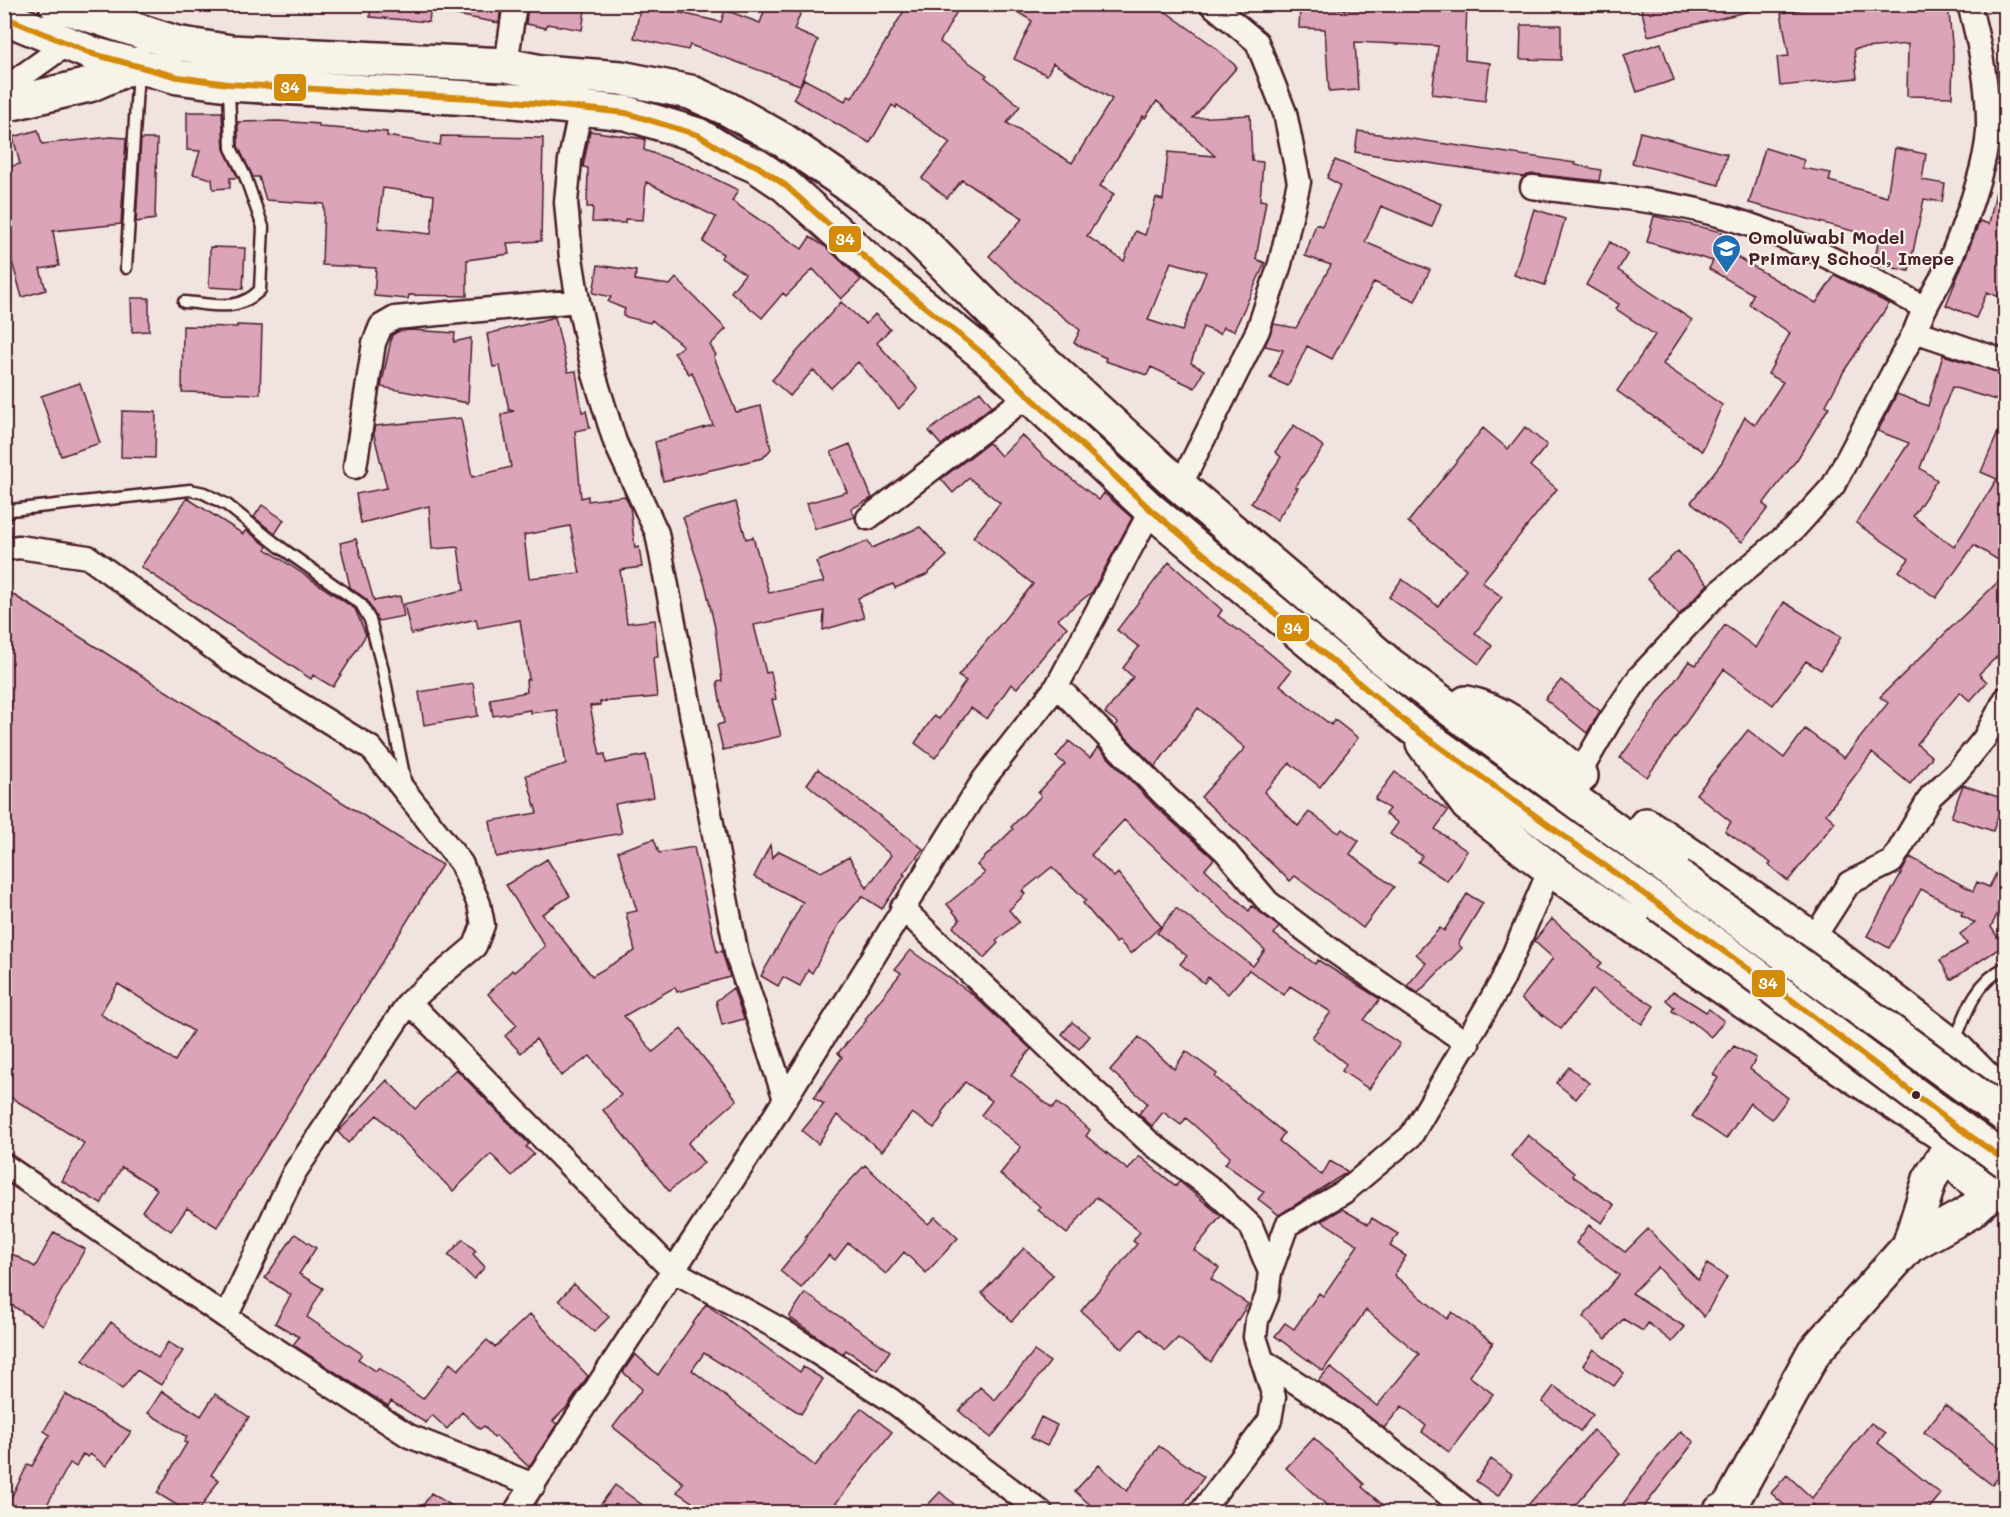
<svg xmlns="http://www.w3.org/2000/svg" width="2010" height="1517" viewBox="0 0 2010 1517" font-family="Mali,sans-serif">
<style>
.building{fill:#dba4b9;stroke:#4a1f2b;stroke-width:1.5;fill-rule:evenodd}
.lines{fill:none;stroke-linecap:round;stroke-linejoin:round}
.lane-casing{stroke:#4a1f2b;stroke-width:15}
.street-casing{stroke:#4a1f2b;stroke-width:27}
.primary-casing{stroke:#4a1f2b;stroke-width:38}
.lane{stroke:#f7f3e8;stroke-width:10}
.street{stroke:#f7f3e8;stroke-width:22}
.primary{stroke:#f7f3e8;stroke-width:33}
.primary-bridge-casing{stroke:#4a1f2b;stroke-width:38;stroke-linecap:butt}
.primary-bridge{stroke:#f7f3e8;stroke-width:33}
.bus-1-casing{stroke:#f7f3e8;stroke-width:10}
.bus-1{stroke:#d48b09;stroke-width:6}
.bus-dot{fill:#4a1f2b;stroke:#f7f3e8;stroke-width:2}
.labels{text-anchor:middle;stroke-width:4.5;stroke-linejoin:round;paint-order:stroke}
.poi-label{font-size:18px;font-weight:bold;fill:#4a1f2b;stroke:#f7f3e8;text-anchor:start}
.line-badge{stroke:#f7f3e8;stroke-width:2}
.badge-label{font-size:16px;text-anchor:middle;font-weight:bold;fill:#fff}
</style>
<rect width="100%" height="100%" fill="#f1e3df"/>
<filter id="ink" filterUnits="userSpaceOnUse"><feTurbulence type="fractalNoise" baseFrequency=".0167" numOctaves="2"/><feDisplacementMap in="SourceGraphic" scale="12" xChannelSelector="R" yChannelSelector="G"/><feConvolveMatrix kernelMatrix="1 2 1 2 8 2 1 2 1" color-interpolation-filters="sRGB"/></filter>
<g filter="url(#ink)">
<path class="building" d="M371,4H431L429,22L370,17Z
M447,4H501L499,23L446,13Z
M528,4H586L582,30L547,24L546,28L526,24Z
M641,4L721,22L725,10L760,23L767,4H804L794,30L818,40L800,85L690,45L688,50L634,38Z
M908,4H961L940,42L987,75L985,77L1020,106L1007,123L1072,163L1112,99L1053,63L1047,75L1014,59L1032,21L1005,4H1155L1212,45L1237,67L1193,118L1250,115L1252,161L1263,162L1260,200L1266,201L1256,259L1265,263L1234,331L1223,327L1220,334L1203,327L1191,363L1204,370L1195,388L1151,367L1147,375L1105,361L1106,358L1074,343L1080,330L1014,279L989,256L1023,218L962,180L947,198L922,178L950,143L897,105L896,108L892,105L870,143L793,99L804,79L845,101L848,96L852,98ZM1157,101L1215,156L1168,152L1163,200L1156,198L1145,235L1135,231L1124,261L1087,236L1114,194L1100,186L1143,116L1145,118ZM1171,262L1206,272L1182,331L1148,320Z
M1370,4H1467L1465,60L1490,63L1485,101L1432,94L1438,46L1355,42L1358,90L1329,92L1325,29L1299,28L1300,8L1370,10Z
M1640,4H1750V11L1648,36Z
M1830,4H1867L1868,12L1948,4L1953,52L1952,97L1907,96L1908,44L1854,49L1857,78L1780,86L1777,57L1789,56L1781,13Z
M1521,25H1561V60L1520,59Z
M1661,43L1674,80L1637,92L1624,55Z
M187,112H222L224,149L238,178H230V188L213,189L212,179L193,174L200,151L187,150Z
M279,121L319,124V127L387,132V136L440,145L441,136L543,138L541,241L507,243L509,254L467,260V296L409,295L408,299L374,296L376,268L322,265L324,204L266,200L259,177H253L238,146V122ZM383,188L434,195L431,234L378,228Z
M38,130L42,144L111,137L126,138L121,224L53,231L59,266L40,269L46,290L22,297L4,233V168L20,164L13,137Z
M590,131L645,139L644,150L689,166L738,190L732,201L802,249L810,237L826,247L861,280L841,299L813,269L786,296L783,293L762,318L731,292L745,274L721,258L723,254L703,242L716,217L646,182L643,220L625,219V223L592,222L593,207H587L588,168L583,167Z
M1358,131L1576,163L1575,165L1601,170L1599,181L1534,174L1524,177L1355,152Z
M1640,132L1727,154L1719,185L1632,163Z
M141,139H157L155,219L136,222Z
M1765,148L1804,160L1802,168L1831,173L1829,181L1887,197L1895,148L1926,154L1922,180L1945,184L1942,202L1924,199L1909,271L1874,264L1879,238L1749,203Z
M1335,160L1441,204L1432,227L1381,206L1365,242L1430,270L1415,301L1374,282L1332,359L1307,346L1288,386L1270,378L1283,350L1265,346L1274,324L1296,328L1331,265L1305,256L1316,224L1322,226L1340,185L1327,178Z
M1998,182L2006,183V300L1987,292L1976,318L1946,305L1980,221L1989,224Z
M1534,209L1565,219L1545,285L1514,275Z
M1654,216L1722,232L1718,246L1816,303L1835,275L1889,304L1844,371L1826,405L1829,407L1798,458L1763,504L1768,508L1742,542L1691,502L1722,462L1745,417L1755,425L1783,382L1768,374L1790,333L1749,304L1753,294L1709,269L1713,261L1647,242Z
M1610,242L1628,253L1618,270L1692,320L1663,364L1722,405L1702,451L1617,391L1655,335L1616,309L1619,304L1586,285Z
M210,247L245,248L243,289L209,287Z
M598,265L636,271L635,280L670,285L676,278L726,329L710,345L716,355L714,357L736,412L761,406L771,449L763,458L663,481L655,442L713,425L692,372L689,374L674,353L683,346L652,320L650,323L623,316L625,309L608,302L611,297L593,293Z
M131,298H149V331L132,332Z
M841,302L866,324L875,314L890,329L877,343L918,389L899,409L858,362L831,388L813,370L790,396L772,380Z
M555,317L568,372L576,371L582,412L586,411L590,428L575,431L581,498L588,496V501L625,496L630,507L635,548L639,547L642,567L620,570L627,623L655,620L658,657L653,658L657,697L600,702V705L590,706L600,755L605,754L606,763L646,755L654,797L615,804L622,833L496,857L490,821L537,813L526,775L566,764L557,710L530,713V710L493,716L490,699L527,692L526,680L529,679L520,620L478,628L476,619L411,634L404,604L464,590L458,547L432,549L429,506L361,523L356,494L387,488L374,435L375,426L461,418L472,477L511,467L501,414L514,411L509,410L500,366L493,367L487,334ZM570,526L580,573L529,578L524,535Z
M237,325L262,326L260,394L182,392L183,326L237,327Z
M412,330L455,333L454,342L471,338L468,403L381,387L392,335L399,331Z
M1943,355L2006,375V403L1952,387L1920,468L1937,480L1913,516L1954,547L1997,479L1981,472L2006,414V565L1974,545L1936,598L1899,571L1909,559L1856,523L1909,443L1878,431L1897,394L1928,406Z
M80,383L100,443L61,456L41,396Z
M980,391L992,406L941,445L929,431Z
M122,411L156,412L155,458L121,457Z
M1294,425L1324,447L1295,487L1298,488L1277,520L1251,503L1281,457L1275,452Z
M1525,427L1547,445L1530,466L1557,489L1482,582L1502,597L1475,633L1492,646L1479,664L1389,597L1402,579L1438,606L1466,569L1408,522L1483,428L1508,449Z
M1022,435L1044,457L1099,500L1104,493L1132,518L1092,592L1058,619L1067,627L1017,688L1011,684L987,719L971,708L935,758L915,743L934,716L939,719L966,681L958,676L1033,584L973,537L1000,503L969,478L953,493L941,479L989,443L1001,456Z
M850,444L872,498L851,509L855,517L815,529L807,503L847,492L831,452Z
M187,498L243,534L246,530L267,546L266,549L355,609L366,635L333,687L313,675L311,679L141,567Z
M736,502L746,539L753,537L769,593L824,582L816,562L868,541L872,548L920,527L947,556L926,575L895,588L893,584L858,598L864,618L823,630L824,611L754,625L766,673L771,672L776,699L772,700L781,736L723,750L717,725L724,723L717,682L722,681L715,628L706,588L683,517Z
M262,505L284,520L275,534L254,517Z
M356,539L374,601L400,596L404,616L378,621L367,600L350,587L340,543Z
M1678,551L1708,584L1679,615L1647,579Z
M1169,562L1222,610L1218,616L1261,646L1291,671L1280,685L1331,725L1335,720L1358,738L1320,787L1290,763L1264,792L1298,826L1309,812L1339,833L1342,829L1359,841L1350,854L1394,887L1363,928L1295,876L1290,881L1201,797L1245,748L1198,708L1155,767L1115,726L1118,723L1105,713L1133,677L1123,668L1139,647L1117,630Z
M2006,574V648L1979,674L1987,682L1970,701L1960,692L1917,744L1932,757L1910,784L1872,753L1826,814L1835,822L1788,881L1769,865L1771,863L1725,831L1731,822L1696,794L1748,730L1784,758L1805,729L1844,758L1888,703L1880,697Z
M4,589L442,865L217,1227L187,1208L171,1231L142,1211L157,1189L122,1167L101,1204L62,1181L84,1143L4,1093V929L11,918L4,914ZM118,984L193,1031L175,1061L100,1014Z
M1784,602L1841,637L1821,670L1806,661L1773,705L1724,669L1647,777L1620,758L1689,661L1696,665L1725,625L1756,648Z
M1561,680L1600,711L1587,733L1545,699Z
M473,683L478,716L424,725L419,692Z
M1069,741L1090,758L1098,747L1156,807L1214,859L1205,869L1249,911L1252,906L1279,927L1274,934L1315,964L1318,960L1380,999L1364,1020L1400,1044L1369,1089L1342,1071L1346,1064L1312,1037L1331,1012L1290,986L1284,995L1249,970L1228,994L1208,977L1204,983L1180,964L1187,956L1157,933L1176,908L1253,966L1265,950L1124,820L1091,855L1114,877L1118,873L1161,926L1131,954L1119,941L1116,943L1083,903L1086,900L1052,867L1022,891L1025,894L1009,910L1019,922L996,941L998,943L984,958L953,927L960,920L947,904L985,873L977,865L1013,829L1011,827L1041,796L1038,793L1065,764L1056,757Z
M818,769L923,849L903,874L905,875L882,909L862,896L840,923L812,973L808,970L800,986L783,977L778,986L761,976L803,902L754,877L770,845L772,858L779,851L821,872L849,857L867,888L891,855L807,784Z
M1395,772L1448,811L1435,829L1467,851L1447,881L1418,862L1422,856L1390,834L1398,823L1385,814L1389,809L1375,799Z
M1963,785L2004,799L1993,831L1951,817Z
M654,839L659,853L694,847L717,952L722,951L730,977L677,992L675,987L624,1016L653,1052L681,1029L737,1100L688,1143L704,1163L669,1191L603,1110L621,1095L590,1056L561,1076L536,1039L521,1053L505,1036L517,1025L488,994L512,970L514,972L545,946L506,885L547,859L570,896L542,914L592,976L635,951L626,913L637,911L618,851Z
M2006,855V896L1991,927L2003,946L1951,980L1940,960L1967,944L1960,934L1975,923L1961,915L1963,912L1921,889L1889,948L1867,936L1910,857L1973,891L1977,882L1989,887Z
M1467,894L1483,903L1458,944L1462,948L1418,993L1407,986L1426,963L1416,954L1440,928L1444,931Z
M1552,919L1602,963L1597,968L1654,1006L1642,1024L1592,990L1561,1029L1521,999L1553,958L1534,941Z
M910,950L972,994L1031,1049L1011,1075L1052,1108L1057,1103L1090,1130L1086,1136L1128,1170L1139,1156L1176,1186L1179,1181L1221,1216L1194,1250L1219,1268L1211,1279L1248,1304L1211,1362L1178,1338L1165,1351L1141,1329L1122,1349L1081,1311L1137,1244L1133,1241L1140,1232L1096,1197L1067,1234L1038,1210L1041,1207L1000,1174L1021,1147L981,1115L992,1101L965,1082L942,1112L944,1114L934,1128L912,1113L882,1151L837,1115L818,1144L802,1131L824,1104L814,1098L842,1057L838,1053L866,1021L865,1019L901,973L895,969Z
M733,988L744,1019L722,1025L716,1001Z
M1673,991L1706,1012L1709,1009L1724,1021L1711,1037L1691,1021L1690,1022L1672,1011L1674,1007L1666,1000Z
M1072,1022L1090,1036L1079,1049L1062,1034Z
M1139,1037L1174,1069L1186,1051L1217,1074L1215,1077L1284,1133L1279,1141L1322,1175L1330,1161L1347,1171L1346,1173L1279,1215L1258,1199L1264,1192L1225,1164L1230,1157L1186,1118L1181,1125L1163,1112L1152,1126L1139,1114L1147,1103L1110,1070Z
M1734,1046L1756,1058L1750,1069L1788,1098L1772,1119L1750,1103L1726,1139L1692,1116L1718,1078L1713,1074Z
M1569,1067L1589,1083L1576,1099L1556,1083Z
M456,1069L529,1144L526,1147L534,1154L512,1176L491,1154L453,1191L377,1115L348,1143L338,1132L387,1080L415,1109Z
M1528,1135L1574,1173L1573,1176L1614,1205L1602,1223L1558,1194L1511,1156Z
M865,1165L928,1224L935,1217L958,1238L926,1273L904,1252L886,1274L848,1243L835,1260L829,1255L801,1288L780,1271L807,1238L805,1237L832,1200Z
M1342,1209L1368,1224L1372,1218L1398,1234L1390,1246L1406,1256L1394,1275L1447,1319L1452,1312L1493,1343L1469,1376L1493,1394L1449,1452L1422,1432L1426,1426L1402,1406L1384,1428L1318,1381L1330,1367L1377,1406L1419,1354L1366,1310L1323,1371L1275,1336L1285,1323L1294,1329L1319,1293L1323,1296L1358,1245L1322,1221Z
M1589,1225L1625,1252L1648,1229L1698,1280L1707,1264L1727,1277L1704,1317L1658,1267L1632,1293L1685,1327L1672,1342L1648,1323L1643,1331L1623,1319L1606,1339L1583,1317L1619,1275L1576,1243Z
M54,1232L85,1249L42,1325L4,1300V1249L35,1267Z
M295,1234L316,1248L299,1274L323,1288L307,1317L362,1354L358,1359L376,1371L378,1368L423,1399L450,1363L458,1370L487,1340L495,1347L530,1314L588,1376L568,1406L553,1421L557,1424L529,1467L496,1436L494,1438L484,1426L480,1429L462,1412L447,1429L432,1415L426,1423L391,1401L388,1406L293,1345L299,1337L275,1323L291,1295L265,1278Z
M463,1239L476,1251L473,1254L485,1267L474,1279L448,1255Z
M1024,1248L1053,1275L1012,1321L982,1293Z
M574,1284L609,1317L594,1332L559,1300Z
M805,1293L890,1351L877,1370L846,1350L843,1354L789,1317Z
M706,1304L800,1372L803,1367L823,1379L801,1414L704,1353L692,1370L815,1466L861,1408L892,1432L829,1512H707L677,1492L683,1483L613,1427L642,1389L623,1372L635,1354L658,1375Z
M111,1322L158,1358L168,1342L183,1351L161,1385L137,1370L122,1389L83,1360Z
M1594,1349L1624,1373L1614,1386L1583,1365Z
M1034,1351L1050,1362L991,1438L959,1411L980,1387L995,1400Z
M1554,1386L1593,1415L1580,1431L1542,1402Z
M162,1391L201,1416L215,1394L249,1417L211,1475L219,1480L198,1512H188L157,1493L187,1443L184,1442L187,1437L148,1413Z
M65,1394L131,1432L106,1466L90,1454L88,1457L83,1454L76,1467L70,1463L43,1512H4L28,1464L32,1466L50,1435L44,1431Z
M1945,1405L2006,1452V1467L1992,1485L1924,1432Z
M1041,1417L1057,1425L1047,1446L1031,1438Z
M1871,1423L1885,1433L1878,1443L1941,1494L1926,1512H1823L1813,1504L1807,1512H1792L1771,1493L1787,1475L1812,1498Z
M1593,1430L1620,1454L1569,1512H1522Z
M1681,1431L1694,1442L1640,1512H1617L1655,1460Z
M1314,1438L1364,1484L1362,1487L1391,1512H1334L1286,1468Z
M1159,1446L1204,1477L1179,1512H1098L1075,1491L1099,1465L1127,1491Z
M1491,1459L1512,1474L1498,1496L1476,1481Z
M615,1485L652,1512H595Z
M940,1492L963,1512H921Z
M431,1493L462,1512H419Z"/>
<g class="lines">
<defs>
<path id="lane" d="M126,268L138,70
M184,302C214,304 237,313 260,290L263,227L245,176L231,148L229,88
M4,517L11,510L190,490L204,493L227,505L280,547L361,604L370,620L382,666L406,785
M1954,1044C1966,1013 1974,983 2006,967"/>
<path id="street" d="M506,65L515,4
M4,89L67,44
M581,107L570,160L566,202L571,258L578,301L594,374L615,442L657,533L737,956L785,1099
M1532,187C1592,195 1660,199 1718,215C1791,235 1858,271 1923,307
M1915,331L2006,362
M355,467L374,343L381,326L395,318L578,301
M1180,486L1258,330L1280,264L1299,182L1285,113L1257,42L1211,4
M868,518L1029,395
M4,549L19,547L88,557L235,664L371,748L461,863L479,904L483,925L475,946L409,1002L294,1173L226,1317
M1057,686L1166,797L1225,851L1268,902L1329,948L1468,1044
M1579,774L1609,722L1640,676L1719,592L1794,529L1833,486L1915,331C1924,305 1941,283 1951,258C1965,223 1986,168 1988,131C1989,90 1980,44 1969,4
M902,908L1091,1088L1148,1141L1211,1188L1251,1226L1270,1272
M1813,939L1849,883L1892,862L1931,796L1957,772L1984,739L2006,698
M409,1002L672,1270L783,1331L891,1400L1041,1512
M4,1165L226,1317L409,1436L534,1485
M1262,1360L1350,1418L1470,1512
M515,1512L774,1117L984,779L1057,686L1151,510
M1201,1512L1270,1420L1274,1397L1255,1337L1257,1320L1267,1296L1270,1272L1287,1225L1344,1192L1411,1136L1502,981L1550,869"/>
<path id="primary" d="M56,4L176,43L231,52L506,65L541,72L621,78L690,92L728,109L783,140L856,190L911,231L1016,336L1180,486L1389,664L1678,876
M4,17L93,54L178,77L228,84L505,100L626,113L698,135L729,154L757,166L785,185L878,269L992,361L1151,510L1412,727L1659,904
M4,105L89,85L138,64
M1466,703C1511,712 1546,749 1581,776
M1423,743L1468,805L1550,869L1822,1055L1951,1140
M1646,825L1813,939L1953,1046L1998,1092
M2005,1092C1934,1087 1935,1192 2006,1188
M1909,1246L1930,1179L1951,1145
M1720,1512L1729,1507L1814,1352L1909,1246L1970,1212L1996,1188"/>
</defs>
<use href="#lane" class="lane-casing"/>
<use href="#street" class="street-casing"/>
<use href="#primary" class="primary-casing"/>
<use href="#lane" class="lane"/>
<use href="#street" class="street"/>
<use href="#primary" class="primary"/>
<defs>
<path id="primary-bridge" d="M1678,876L2006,1116
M1659,904C1776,987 1888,1078 2006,1161"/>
</defs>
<use href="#primary-bridge" class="primary-bridge-casing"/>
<use href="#primary-bridge" class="primary-bridge"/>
<defs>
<path id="bus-1" d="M4,17L93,54L178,77L228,84L505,100L626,113L698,135L729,154L757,166L785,185L878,269L992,361L1151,510L1412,727L1793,1001L1949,1121L2006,1161"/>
</defs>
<use href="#bus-1" class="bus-1-casing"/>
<use href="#bus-1" class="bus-1"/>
</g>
</g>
<defs>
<symbol id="school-pin" viewBox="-11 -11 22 30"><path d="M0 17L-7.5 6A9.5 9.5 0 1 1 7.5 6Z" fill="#1f6fb2" stroke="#f7f3e8"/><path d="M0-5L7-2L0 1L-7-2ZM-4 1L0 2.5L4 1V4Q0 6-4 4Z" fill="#fff"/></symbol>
</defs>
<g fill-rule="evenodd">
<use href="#school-pin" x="1710" y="232" width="33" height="45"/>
</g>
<circle class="bus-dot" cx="1916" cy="1095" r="5"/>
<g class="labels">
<g class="poi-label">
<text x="1748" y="244">Omoluwabi Model<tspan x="1748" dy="21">Primary School, Imepe</tspan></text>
</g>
</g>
<g class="line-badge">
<rect x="273" y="73" width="34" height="29" rx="6" fill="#d48b09"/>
<rect x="828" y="225" width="34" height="28" rx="6" fill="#d48b09"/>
<rect x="1276" y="614" width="34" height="28" rx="6" fill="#d48b09"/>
<rect x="1751" y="969" width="35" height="29" rx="6" fill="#d48b09"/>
</g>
<g class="badge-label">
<text x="290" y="93">34</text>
<text x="845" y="245">34</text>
<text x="1293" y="634">34</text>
<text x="1768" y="989">34</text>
</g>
<rect width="2010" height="1517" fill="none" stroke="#f7f3e8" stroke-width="24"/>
<rect x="12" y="12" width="1986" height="1493" fill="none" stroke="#4a1f2b" stroke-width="2" filter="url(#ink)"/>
</svg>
